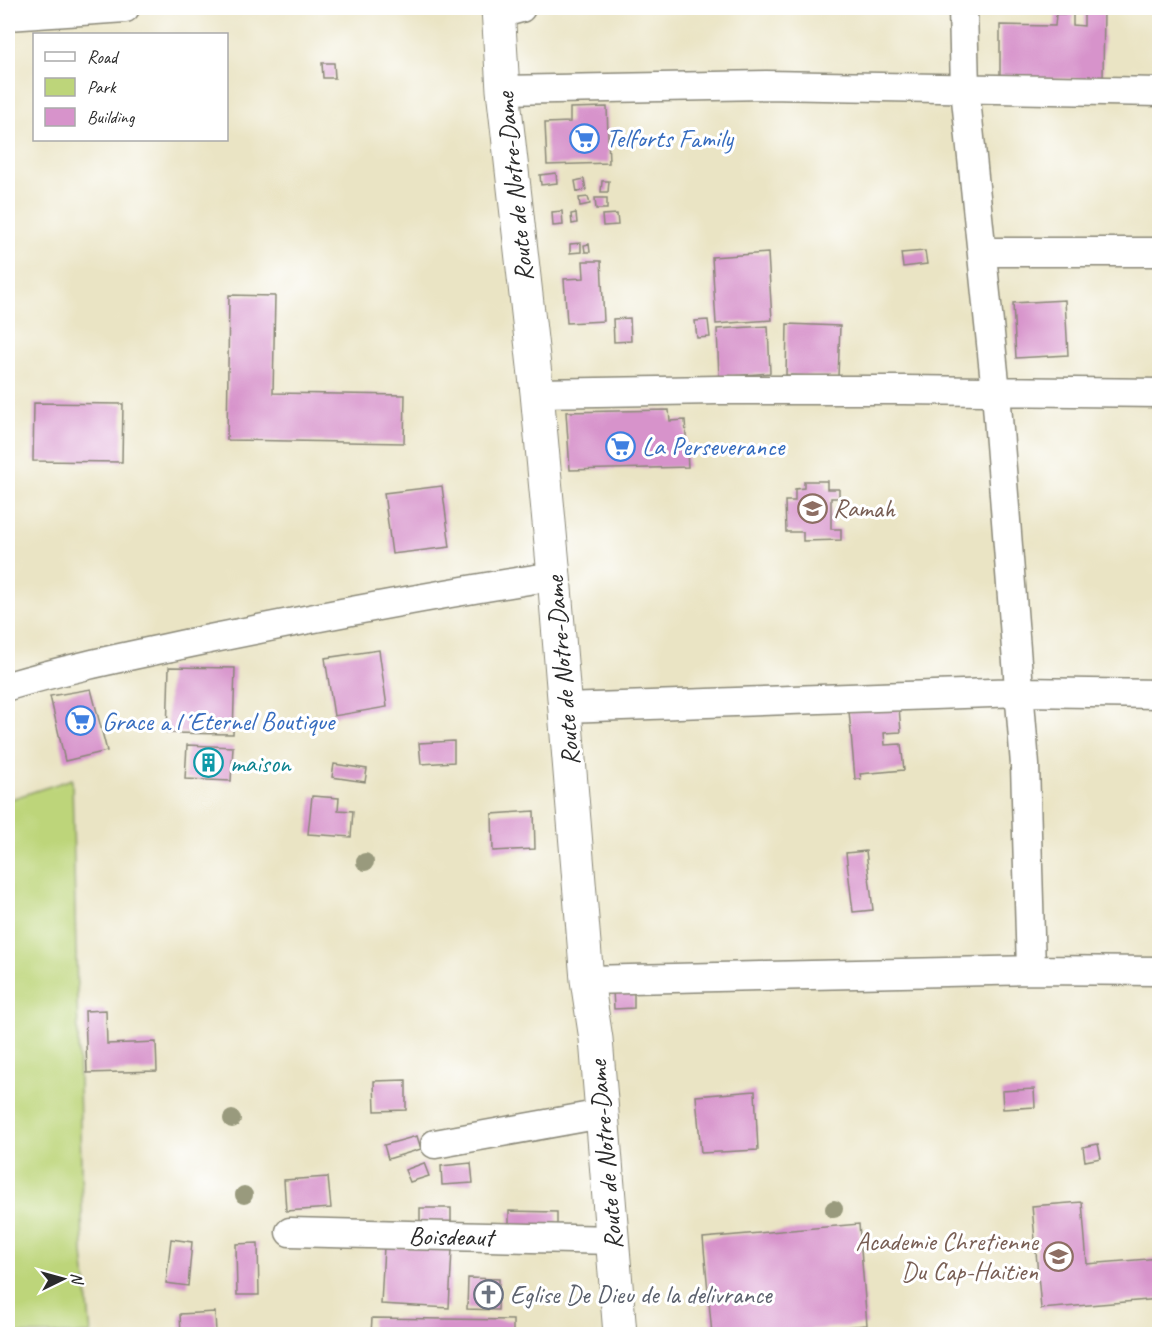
<svg xmlns="http://www.w3.org/2000/svg" width="1167" height="1342" viewBox="0 0 1167 1342" font-family="Caveat,sans-serif">
<style>
.green{fill:#bdd57a;stroke:#748052;stroke-width:1.5}
.building{fill:#d793cb}
.lines{fill:none;stroke-linecap:round;stroke-linejoin:round}
.minor-casing{stroke:#8a8878;stroke-width:31}
.tertiary-casing{stroke:#8a8878;stroke-width:35}
.minor{stroke:#fff;stroke-width:28}
.tertiary{stroke:#fff;stroke-width:33}
.tree{fill:#999a7d}
.labels{text-anchor:middle;stroke-width:6;stroke-linejoin:round;paint-order:stroke}
.shop-label{font-size:26px;fill:#366cbe;stroke:#fff;text-anchor:start}
.street-label{font-size:26px;fill:#2b2b2b;stroke:#fff}
.education-label{font-size:26px;fill:#785e54;stroke:#fff;text-anchor:start}
.culture-label{font-size:26px;fill:#0d838f;stroke:#fff;text-anchor:start}
.worship-label{font-size:26px;fill:#5b616d;stroke:#fff;text-anchor:start}
</style>
<rect width="100%" height="100%" fill="#fff"/>
<filter id="ink" filterUnits="userSpaceOnUse"><feTurbulence type="fractalNoise" baseFrequency=".0167" numOctaves="2"/><feDisplacementMap in="SourceGraphic" scale="12" xChannelSelector="R" yChannelSelector="G"/><feConvolveMatrix kernelMatrix="1 2 1 2 8 2 1 2 1" color-interpolation-filters="sRGB"/></filter>
<filter id="wash" filterUnits="userSpaceOnUse"><feTurbulence type="fractalNoise" baseFrequency=".008" numOctaves="4" result="noise"/><feDisplacementMap in="SourceGraphic" scale="24" xChannelSelector="R" yChannelSelector="G"/><feGaussianBlur stdDeviation="1.35" result="paint"/><feColorMatrix in="noise" values="0 0 0 0 0 0 0 0 0 0 0 0 0 0 0 0 0 1.4 0 .05"/><feComposite in="paint" operator="in"/></filter>
<g filter="url(#wash)">
<rect width="100%" height="100%" fill="#eae4c4"/>
<path class="green" d="M72,779L83,1253L91,1334H8V800Z"/>
<g id="blocks">
<path class="building" d="M1084,8H1104L1103,79L1000,78V25L1055,26L1056,14H1073V25L1084,26Z
M322,63H334L335,78H323Z
M607,107L609,163L547,165L545,123L570,122V108Z
M556,173L557,183L541,185L540,175Z
M584,179L586,190L577,192L575,181Z
M602,181H609L608,192H601Z
M588,197L590,204L580,206L579,198Z
M595,198H607V209H596Z
M562,211L563,225L553,226L552,212Z
M576,213L577,223L572,224L571,214Z
M617,214L618,225L603,226L602,215Z
M581,243V252L570,253V244Z
M589,244L590,252H585L584,245Z
M925,251L927,264L903,267L901,253Z
M768,253L772,320L716,324L712,257Z
M583,261H601L604,321L567,323L564,279L584,278Z
M229,295L275,296L273,393L405,395L404,443L227,440Z
M1065,300L1068,355L1016,358L1013,303Z
M630,318L631,341L614,342L613,319Z
M708,320L710,337L697,338L695,321Z
M787,324L840,326L838,377L786,375Z
M768,326L770,373L719,377L717,329Z
M34,403L123,404L122,462L33,461Z
M669,410L670,421L685,420L688,467L570,470L566,412Z
M804,481H827V489H839V498H831V529H841V540L803,541V532H786L785,501H795V489L804,488Z
M442,486L450,547L392,554L384,493Z
M379,650L387,707L334,716L325,658Z
M169,667L235,668L233,734L167,733Z
M91,689L107,751L65,761L50,696Z
M899,707L901,732L884,733L885,745L901,744L904,770L860,774L861,779H855L849,711Z
M454,741V762L421,764L419,743Z
M187,745L233,747L231,781L185,779Z
M334,764L367,769L365,782L332,777Z
M312,796L339,798L338,810L353,811L351,837L308,834Z
M534,811L535,849L493,851L492,814Z
M866,851L873,910L853,912L846,853Z
M634,989V1008L614,1009L613,990Z
M106,1010L107,1044L156,1042L157,1071L87,1073L85,1011Z
M406,1080V1110L375,1111L374,1081Z
M1034,1089L1035,1107L1003,1109L1002,1091Z
M755,1091L758,1150L701,1153L696,1096Z
M417,1136L421,1149L388,1159L384,1145Z
M1098,1144L1101,1158L1085,1161L1083,1147Z
M424,1163L429,1176L410,1182L405,1170Z
M471,1163L473,1183L442,1185L441,1166Z
M328,1177L331,1208L286,1211L284,1180Z
M1082,1202L1087,1264L1160,1258V1299L1041,1309L1032,1206Z
M420,1208H451V1225H420Z
M509,1211L557,1212V1232L509,1231Z
M859,1224L867,1325L759,1334H712L703,1238Z
M171,1239L192,1242L188,1286L166,1283Z
M258,1243L259,1295H237L236,1244Z
M384,1246L452,1249L449,1308L381,1304Z
M468,1278L499,1279L498,1310L467,1309Z
M215,1312L216,1334H181L180,1314Z
M372,1318L513,1320V1334H371Z"/>
</g>
</g>
<g filter="url(#ink)">
<use href="#blocks" fill-opacity="0" stroke="#8a8878" stroke-width="1.5"/>
<g class="lines">
<defs>
<path id="minor" d="M963,8L965,89L996,392L1025,765L1031,970
M499,14L521,8
M8,16L125,8
M503,90L766,85L1160,92
M982,252H1160
M537,393L718,390H904L1160,393
M8,686C68,668 129,656 190,643C311,618 432,595 554,576
M565,708L1020,692L1160,694
M587,980L1031,970L1160,971
M435,1144L602,1114
M290,1232L612,1240"/>
<path id="tertiary" d="M498,8L503,90L537,393L554,576L587,980L596,1039L620,1334"/>
</defs>
<use href="#minor" class="minor-casing"/>
<use href="#tertiary" class="tertiary-casing"/>
<use href="#minor" class="minor"/>
<use href="#tertiary" class="tertiary"/>
</g>
<g class="tree">
<circle cx="365" cy="862" r="9"/>
<circle cx="232" cy="1119" r="9"/>
<circle cx="244" cy="1195" r="9"/>
<circle cx="834" cy="1209" r="9"/>
</g>
</g>
<defs>
<symbol id="supermarket-ring" viewBox="-11 -11 22 22"><circle r="9.5" fill="#fff" stroke="#3f7fe0" stroke-width="1.5"/><path d="M-6-5.5h2.5l.6 2H6L4.5 2H-2.5L-4.4-4H-6ZM-1.5 3.2a1.3 1.3 0 1 0 .1 0ZM3 3.2a1.3 1.3 0 1 0 .1 0Z" fill="#3f7fe0"/></symbol>
<symbol id="school-ring" viewBox="-11 -11 22 22"><circle r="9.5" fill="#fff" stroke="#8d6e63" stroke-width="1.5"/><path d="M0-5L7-2L0 1L-7-2ZM-4 1L0 2.5L4 1V4Q0 6-4 4Z" fill="#8d6e63"/></symbol>
<symbol id="building-ring" viewBox="-11 -11 22 22"><circle r="9.5" fill="#fff" stroke="#0f9aa8" stroke-width="1.5"/><path d="M-4-6H4V6H1V3H-1V6H-4ZM-2.5-4.3h1.7v1.8h-1.7ZM.8-4.3h1.7v1.8H.8ZM-2.5-1h1.7V.8h-1.7ZM.8-1h1.7V.8H.8Z" fill="#0f9aa8"/></symbol>
<symbol id="church-ring" viewBox="-11 -11 22 22"><circle r="9.5" fill="#fff" stroke="#6b7280" stroke-width="1.5"/><path d="M-1.2-6h2.4v3.5h3.3v2.4h-3.3V6h-2.4V-.1h-3.3v-2.4h3.3Z" fill="#6b7280"/></symbol>
</defs>
<g fill-rule="evenodd">
<use href="#supermarket-ring" x="568" y="122" width="33" height="33"/>
<use href="#supermarket-ring" x="604" y="430" width="33" height="33"/>
<use href="#school-ring" x="796" y="492" width="33" height="33"/>
<use href="#supermarket-ring" x="64" y="704" width="33" height="33"/>
<use href="#building-ring" x="192" y="746" width="33" height="33"/>
<use href="#school-ring" x="1042" y="1240" width="33" height="33"/>
<use href="#church-ring" x="472" y="1278" width="33" height="33"/>
</g>
<g class="labels">
<g class="shop-label">
<text x="606" y="147">Telforts Family</text>
<text x="642" y="455">La Perseverance</text>
<text x="102" y="730">Grace a l´Eternel Boutique</text>
</g>
<g class="street-label">
<text transform="translate(514 187) rotate(-96)" y="9">Route de Notre-Dame</text>
<text transform="translate(562 671) rotate(-95)" y="9">Route de Notre-Dame</text>
<text transform="translate(605 1155) rotate(-95)" y="9">Route de Notre-Dame</text>
<text transform="translate(451 1236) rotate(1)" y="9">Boisdeaut</text>
</g>
<g class="education-label">
<text x="833" y="517">Ramah</text>
<text x="1038" y="1250" text-anchor="end">Academie Chretienne<tspan x="1038" dy="30">Du Cap-Haitien</tspan></text>
</g>
<g class="culture-label">
<text x="230" y="772">maison</text>
</g>
<g class="worship-label">
<text x="510" y="1303">Eglise De Dieu de la delivrance</text>
</g>
</g>
<rect width="1167" height="1342" fill="none" stroke="#fff" stroke-width="30"/>
<rect x="33" y="33" width="195" height="108" fill="#ffffff" stroke="#aaaaaa" stroke-width="1.5"/>
<rect x="45" y="52" width="30" height="9" fill="#ffffff" stroke="#aaaaaa" stroke-width="1.5"/>
<text x="87" y="63" font-size="18" fill="#2b2b2b">Road</text>
<rect x="45" y="78" width="30" height="18" fill="#bdd57a" stroke="#aaaaaa" stroke-width="1.5"/>
<text x="87" y="93" font-size="18" fill="#2b2b2b">Park</text>
<rect x="45" y="108" width="30" height="18" fill="#d793cb" stroke="#aaaaaa" stroke-width="1.5"/>
<text x="87" y="123" font-size="18" fill="#2b2b2b">Building</text>
<g transform="translate(63 1279) rotate(85)" stroke="#ffffff" stroke-width="4.5" paint-order="stroke">
<path d="M0-4.5L10 22L0 15L-10 22Z" fill="#2b2b2b"/>
<text y="-9" font-size="16" font-weight="bold" text-anchor="middle" fill="#2b2b2b">N</text>
</g>
</svg>
